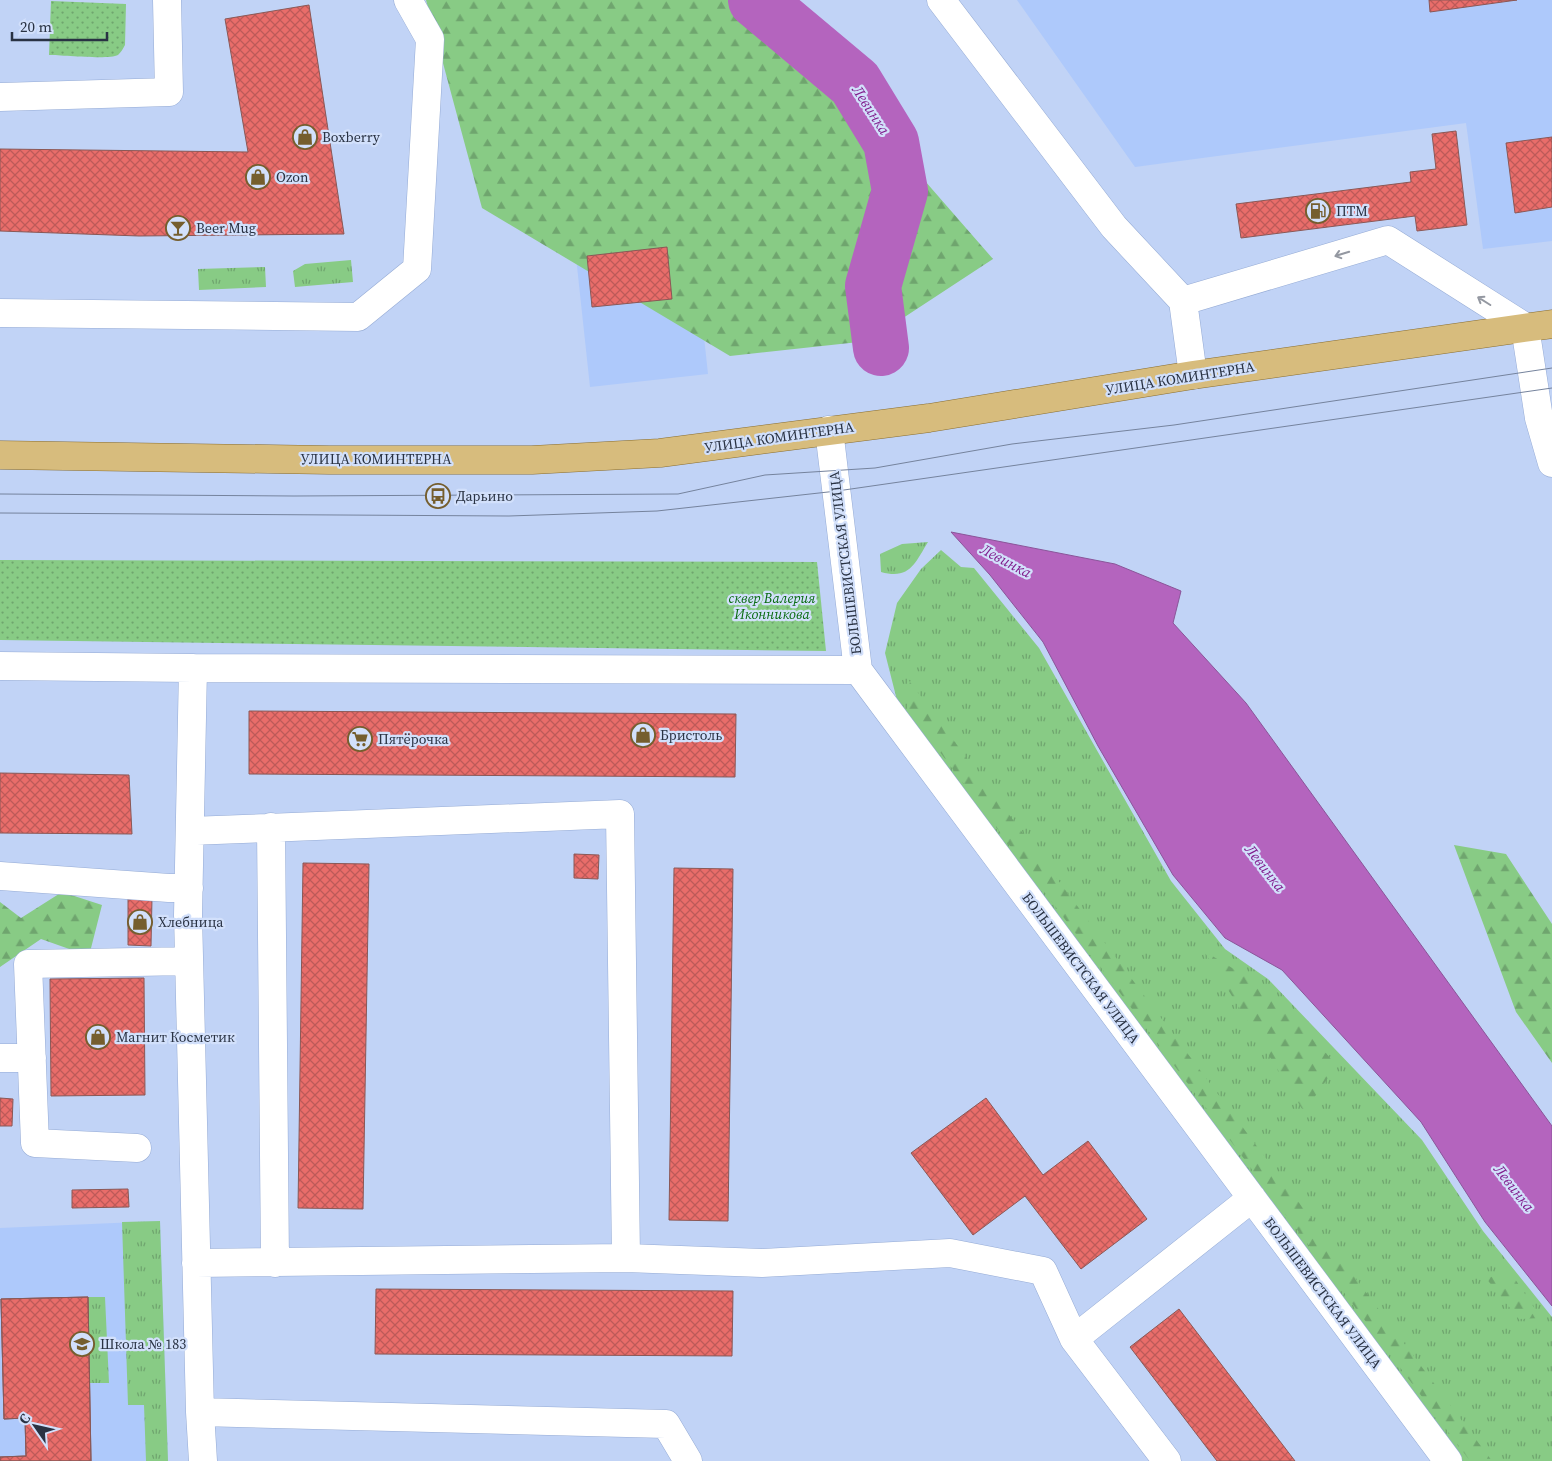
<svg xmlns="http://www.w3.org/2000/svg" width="1552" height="1461" viewBox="0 0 1552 1461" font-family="'Source Serif 4',serif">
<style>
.built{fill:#aec9fb}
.grass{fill:url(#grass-tufts)}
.forest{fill:url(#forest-firs)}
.park{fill:url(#park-dots)}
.water{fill:#b464be;stroke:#8a5599}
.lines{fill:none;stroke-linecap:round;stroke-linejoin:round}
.river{stroke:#b464be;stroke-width:56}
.building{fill:url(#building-cross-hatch);stroke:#8a5856}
.minor-casing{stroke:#95abd5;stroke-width:29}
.major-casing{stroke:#896e31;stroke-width:29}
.minor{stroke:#fff;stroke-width:28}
.major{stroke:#d7bc7d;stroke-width:28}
.tram{stroke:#75839d;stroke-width:1}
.oneway{stroke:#9498a1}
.labels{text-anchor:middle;stroke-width:4.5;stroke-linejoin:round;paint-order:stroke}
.poi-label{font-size:14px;fill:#293243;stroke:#d2e0fb;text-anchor:start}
.street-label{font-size:14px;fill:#293243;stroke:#d2e0fb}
.park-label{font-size:14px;font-style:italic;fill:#076a0e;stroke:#d2e0fb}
.water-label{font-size:15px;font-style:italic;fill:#811d8d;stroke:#d2e0fb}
</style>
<defs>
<pattern id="grass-tufts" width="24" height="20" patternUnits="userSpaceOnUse" patternTransform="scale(1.25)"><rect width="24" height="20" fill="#88cb85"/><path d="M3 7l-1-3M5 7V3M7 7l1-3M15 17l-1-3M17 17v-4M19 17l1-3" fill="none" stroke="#6fa56e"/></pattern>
<pattern id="forest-firs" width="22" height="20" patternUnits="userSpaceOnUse" patternTransform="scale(1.25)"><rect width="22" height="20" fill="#88cb85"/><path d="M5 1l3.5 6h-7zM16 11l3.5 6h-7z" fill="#6fa56e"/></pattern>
<pattern id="park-dots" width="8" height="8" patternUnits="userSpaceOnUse" patternTransform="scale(1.25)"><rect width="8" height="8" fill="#88cb85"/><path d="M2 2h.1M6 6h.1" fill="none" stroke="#6fa56e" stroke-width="1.8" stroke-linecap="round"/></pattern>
<pattern id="building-cross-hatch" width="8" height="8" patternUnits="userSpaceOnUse" patternTransform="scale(1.25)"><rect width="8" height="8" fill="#e96d6a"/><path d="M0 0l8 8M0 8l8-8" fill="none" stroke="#bd5a59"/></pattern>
</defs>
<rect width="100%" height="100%" fill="#c1d3f6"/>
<path class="built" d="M1017,0H1552V241L1483,249L1466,123L1135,167Z
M694,244L708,374L590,387L576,257Z
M160,1221L168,1461H0V1228Z"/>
<path class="grass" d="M351,260L353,282L295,287L293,271L305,264Z
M265,267L266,287L199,290L198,269Z
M928,542C915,563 910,580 881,572L880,554L902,544Z
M941,550L961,567L974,568L1039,648L1171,881L1225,949L1268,979L1422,1140L1483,1231L1552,1317V1461H1458L900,712L885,653L897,603L921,569Z
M160,1221L168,1461H146L144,1405H128L122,1222Z
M88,1297H105L109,1383H89Z"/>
<path class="forest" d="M426,0H781L891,142L993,259L868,341L730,356L482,208Z
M907,678L1492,1461H1470L907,708Z
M1454,845L1506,854L1552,924V1063L1516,1012Z
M62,892L102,905L89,956L41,939L0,967V902L21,918Z
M1204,951L1262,986L1337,1065L1304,1112Z
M1513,1276L1541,1318L1519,1319L1485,1277Z"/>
<path class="park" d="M51,1L126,4L125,45C123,49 121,52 118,55C109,60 62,55 49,55Z
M0,560L817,562L826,651L0,640Z"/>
<path class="water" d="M951,532L1115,564L1181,591L1173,623L1246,703L1552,1126V1306L1485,1222L1421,1122L1282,970L1225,938L1173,875L1098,746L1043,642L990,575Z"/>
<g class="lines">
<path class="river" d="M756,0L855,83L891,142L900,191L873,286L881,348"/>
</g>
<path class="building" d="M1429,0H1517L1430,12Z
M309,5L344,234L139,236L0,231V149L248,152L225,19Z
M1456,131L1467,225L1417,231L1415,216L1241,238L1236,204L1411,182L1410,172L1436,169L1432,134Z
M1552,137V207L1515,213L1506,143Z
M667,247L672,299L592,307L587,256Z
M249,711L736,714L735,777L249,774Z
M0,773L129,775L132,834L0,833Z
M574,854L599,855L598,879L574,878Z
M303,863L369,864L363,1209L298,1208Z
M674,868L733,869L728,1221L669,1220Z
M128,898H152L151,946L128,945Z
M144,978L145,1095L51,1096L50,979Z
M0,1098L13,1099L12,1126H0Z
M986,1098L1043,1175L1088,1141L1147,1219L1081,1269L1025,1196L973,1235L911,1153Z
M128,1189L129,1207L72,1208V1190Z
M376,1289L733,1291L732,1356L375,1354Z
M88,1297L91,1461H0V1457L26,1456L25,1418L4,1419L1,1299Z
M88,1297L91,1461H0V1457L26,1456L25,1418L4,1419L1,1299Z
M1179,1309L1295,1461H1217L1130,1347Z"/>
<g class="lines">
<defs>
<path id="minor" d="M941,0L1114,227L1183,301L1193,375
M0,97L169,92L167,0
M1183,301L1388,240L1525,327L1539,418L1552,463
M0,313L358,317L417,269L430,39L408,0
M829,430L858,670L1448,1461
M0,666L193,668L858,670
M193,668L188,915L200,1412L203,1461
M271,827L275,1263
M190,831L620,814L626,1258L762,1263L950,1253L1043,1271L1074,1339
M0,876L169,888H189
M0,1058H32
M137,1148L35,1143L28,964L189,961
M196,1263L626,1258
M200,1412L666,1424L688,1461
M1167,1461L1074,1339L1252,1198"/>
<path id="major" d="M0,455L329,460H532L660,453L929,418L1193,375L1552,324"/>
</defs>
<use href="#minor" class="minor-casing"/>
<use href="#major" class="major-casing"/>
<use href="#minor" class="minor"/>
<use href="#major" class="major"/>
<path class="tram" d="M0,494L294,496L678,494L765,475L875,468L1012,444L1174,425L1552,368
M0,513L509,516L657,511L837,491L1552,388"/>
</g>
<defs><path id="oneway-shaft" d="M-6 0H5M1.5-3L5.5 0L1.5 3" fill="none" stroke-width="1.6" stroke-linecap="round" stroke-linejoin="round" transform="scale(1.25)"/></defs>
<g class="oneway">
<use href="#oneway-shaft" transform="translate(1342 254) rotate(163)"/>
<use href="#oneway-shaft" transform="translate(1484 301) rotate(-148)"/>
</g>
<defs>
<symbol id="shop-ring" viewBox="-11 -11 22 22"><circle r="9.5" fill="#d2e0fb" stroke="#755e2e" stroke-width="1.5"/><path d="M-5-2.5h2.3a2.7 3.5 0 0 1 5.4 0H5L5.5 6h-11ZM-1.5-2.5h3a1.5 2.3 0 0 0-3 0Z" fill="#755e2e"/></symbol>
<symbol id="fuel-ring" viewBox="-11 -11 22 22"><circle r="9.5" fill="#d2e0fb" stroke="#755e2e" stroke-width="1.5"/><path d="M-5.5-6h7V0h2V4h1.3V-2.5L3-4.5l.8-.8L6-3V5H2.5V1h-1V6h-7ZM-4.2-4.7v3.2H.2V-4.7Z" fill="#755e2e"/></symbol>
<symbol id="bar-ring" viewBox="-11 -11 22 22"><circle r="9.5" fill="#d2e0fb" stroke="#755e2e" stroke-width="1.5"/><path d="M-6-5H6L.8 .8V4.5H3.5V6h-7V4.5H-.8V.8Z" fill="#755e2e"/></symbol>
<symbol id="bus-ring" viewBox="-11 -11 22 22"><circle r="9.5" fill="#d2e0fb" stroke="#755e2e" stroke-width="1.5"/><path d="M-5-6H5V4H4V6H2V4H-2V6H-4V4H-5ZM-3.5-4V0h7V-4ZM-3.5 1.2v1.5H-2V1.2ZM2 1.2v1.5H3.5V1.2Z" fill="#755e2e"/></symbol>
<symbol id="supermarket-ring" viewBox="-11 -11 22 22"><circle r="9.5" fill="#d2e0fb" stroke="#755e2e" stroke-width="1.5"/><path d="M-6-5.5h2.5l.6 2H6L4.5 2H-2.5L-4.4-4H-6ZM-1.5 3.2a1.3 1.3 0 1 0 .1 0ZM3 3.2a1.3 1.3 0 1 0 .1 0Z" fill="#755e2e"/></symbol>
<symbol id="school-ring" viewBox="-11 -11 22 22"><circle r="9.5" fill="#d2e0fb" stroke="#755e2e" stroke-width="1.5"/><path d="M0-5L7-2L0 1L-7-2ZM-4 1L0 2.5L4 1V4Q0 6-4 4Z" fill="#755e2e"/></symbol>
</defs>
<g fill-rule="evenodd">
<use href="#shop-ring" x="291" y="123" width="28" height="28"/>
<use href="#shop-ring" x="244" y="163" width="28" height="28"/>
<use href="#fuel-ring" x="1304" y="197" width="28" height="28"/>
<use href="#bar-ring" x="164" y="214" width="28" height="28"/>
<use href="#bus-ring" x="424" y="482" width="28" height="28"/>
<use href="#shop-ring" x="629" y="721" width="28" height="28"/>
<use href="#supermarket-ring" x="346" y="725" width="28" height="28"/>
<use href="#shop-ring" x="126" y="908" width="28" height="28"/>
<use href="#shop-ring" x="84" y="1023" width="28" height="28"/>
<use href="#school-ring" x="68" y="1330" width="28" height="28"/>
</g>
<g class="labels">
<g class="poi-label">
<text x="322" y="142">Boxberry</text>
<text x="276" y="182">Ozon</text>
<text x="1336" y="216">ПТМ</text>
<text x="196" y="233">Beer Mug</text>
<text x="456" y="501">Дарьино</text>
<text x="660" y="740">Бристоль</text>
<text x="378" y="744">Пятёрочка</text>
<text x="158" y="927">Хлебница</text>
<text x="116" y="1042">Магнит Косметик</text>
<text x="100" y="1349">Школа № 183</text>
</g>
<g class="street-label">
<text transform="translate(1180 378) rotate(-9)" y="5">УЛИЦА КОМИНТЕРНА</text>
<text transform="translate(779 437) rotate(-8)" y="5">УЛИЦА КОМИНТЕРНА</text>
<text x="376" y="464">УЛИЦА КОМИНТЕРНА</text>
<text transform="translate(845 563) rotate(-97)" y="5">БОЛЬШЕВИСТСКАЯ УЛИЦА</text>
<text transform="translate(1081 968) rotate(53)" y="5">БОЛЬШЕВИСТСКАЯ УЛИЦА</text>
<text transform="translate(1323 1293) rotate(53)" y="5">БОЛЬШЕВИСТСКАЯ УЛИЦА</text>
</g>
<g class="park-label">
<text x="772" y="603">сквер Валерия<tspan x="772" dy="16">Иконникова</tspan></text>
</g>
<g class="water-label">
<text transform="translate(871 110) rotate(57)" y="5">Левинка</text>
<text transform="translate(1006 561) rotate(28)" y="5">Левинка</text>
<text transform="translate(1265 868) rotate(52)" y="5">Левинка</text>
<text transform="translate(1514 1188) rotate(52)" y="5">Левинка</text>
</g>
</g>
<g transform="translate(35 1426) rotate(304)" stroke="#d2e0fb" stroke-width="4" paint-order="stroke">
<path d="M0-4L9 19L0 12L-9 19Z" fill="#293243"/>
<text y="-8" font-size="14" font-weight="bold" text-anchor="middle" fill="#293243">С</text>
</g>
<path d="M12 32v8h95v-8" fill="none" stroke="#293243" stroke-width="2.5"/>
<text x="20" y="32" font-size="15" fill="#293243" stroke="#d2e0fb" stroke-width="4" paint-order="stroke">20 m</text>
</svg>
